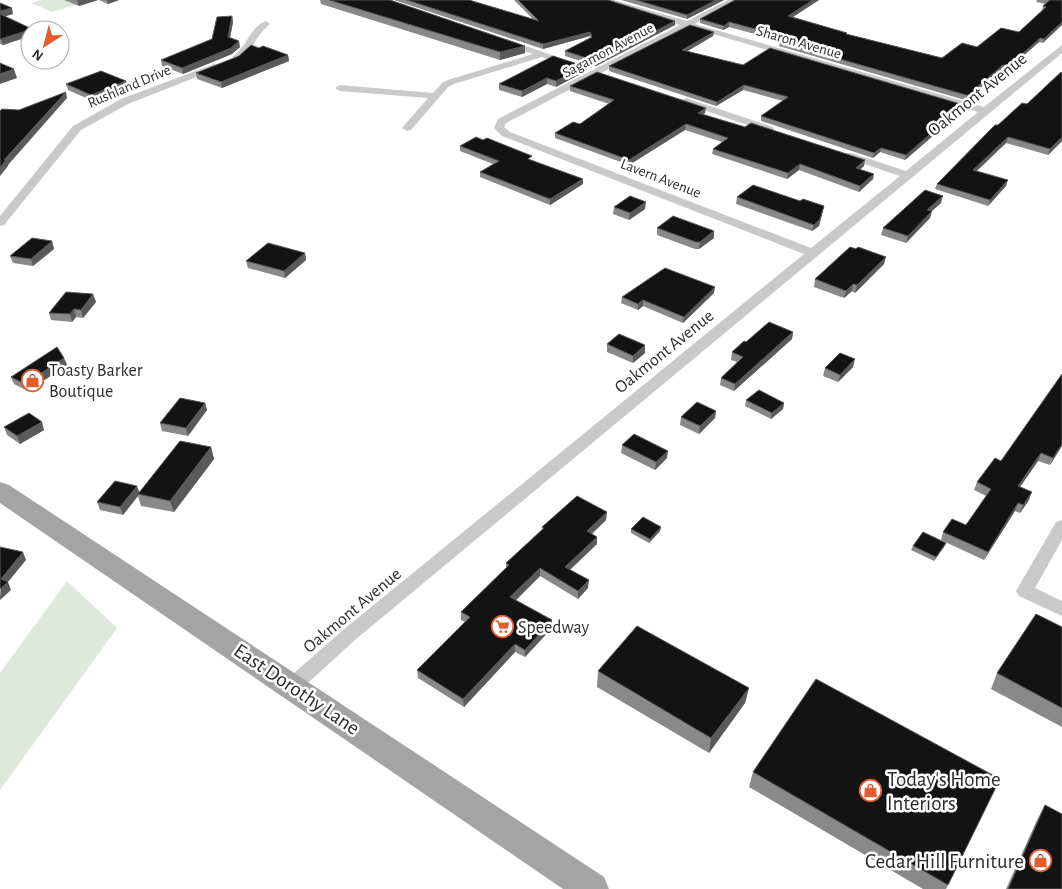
<svg xmlns="http://www.w3.org/2000/svg" width="1062" height="889" viewBox="0 0 1062 889" font-family="'Alegreya Sans',sans-serif">
<style>
.green{fill:#ddeada}
.lines{fill:none;stroke-linecap:round;stroke-linejoin:round}
.minor{fill:#c9c9c9;fill-rule:evenodd}
.primary{fill:#a4a4a4;fill-rule:evenodd}
.wall{fill:#898989}
.shaded-wall{fill:#5a5a5a}
.building{fill:#131313;stroke:#5a5a5a}
.labels{text-anchor:middle;stroke-width:5;stroke-linejoin:round;paint-order:stroke}
.far-street-label{font-size:15px;fill:#2c2c2c;stroke:#fff}
.street-label{font-size:18px;fill:#2c2c2c;stroke:#fff}
.poi-label{font-size:18px;fill:#2c2c2c;stroke:#fff;text-anchor:start}
.near-street-label{font-size:21px;fill:#2c2c2c;stroke:#fff}
.near-poi-label{font-size:21px;fill:#2c2c2c;stroke:#fff;text-anchor:start}
</style>
<rect width="100%" height="100%" fill="#fff"/>
<path class="green" d="M41,0H64L76,5L52,12L31,3Z
M67,581L117,628L0,790V673Z"/>
<g class="lines">
<path class="minor" d="M601,0H614L687,21L728,0H738L695,24L984,107L1062,45V53L355,640L299,691L292,694L285,691L283,686L285,681L343,630L804,254L502,136L494,128L498,119L680,25ZM689,27L978,112L906,171L851,153H843L842,155L843,157L900,176L811,248L510,132L504,127L506,123Z
M266,21L270,24C267,27 264,29 261,33C253,42 249,62 233,60V56C247,47 250,27 266,21Z
M506,39L574,63L569,66L542,57L454,84L448,87L411,130L407,131L402,128L428,98L340,91L335,88L340,85L433,93L442,83L448,80L533,54L503,44V40Z
M214,64L217,65V69L128,104L81,130L4,225L0,226V216L73,126L121,99Z
M686,98L773,127L774,129L773,131H765L683,103L681,101Z
M1062,520V540L1035,588L1062,601V616L1019,596L1016,591L1056,522Z"/>
<path class="primary" d="M0,482L9,485L604,877L609,889H563L0,503Z"/>
</g>
<path class="wall" d="M64,0H98L79,6Z
M99,0H119L108,4Z
M320,0H390L525,46V53L500,60L321,4Z
M394,0H469L533,19L514,0H608L675,21V25L596,66L565,56V51L591,38L590,36L543,49Z
M621,0H724L687,19Z
M735,0H819L793,17L847,33V34L942,58L1019,32L1042,11L1043,6L1046,4L1036,2L1037,0H1062L1043,43L1039,42L1006,71L1001,70L980,88V93L972,102L779,46L780,42L781,41L729,27L723,30L700,23V19Z
M0,3L13,14L5,16L32,29V30H30V36L3,45L0,44Z
M232,16L233,22L230,38L240,47L232,54L183,74L162,66L161,60L212,39Z
M714,32L713,36L687,51L743,65L964,105L963,110L905,160L880,152L873,158L761,121V116L783,101L743,90L716,106L609,71V66Z
M259,48L288,55L289,61L222,88L197,79L196,73Z
M584,66V72L556,87L547,84L522,97L499,90V84Z
M126,81L128,87L93,101L68,90L66,84Z
M570,86L705,113L703,114L864,166L860,169L873,179L859,192L799,170L787,179L712,154L713,149L722,142L685,130L629,165L555,138V133L580,124L609,104L570,91Z
M995,125L1062,141L1048,155L1006,143L977,171L1006,186L988,206L935,189L937,184Z
M460,146L532,160L583,184L550,205L480,177V172L493,164L460,151Z
M737,197L800,201L824,206L819,226L812,231L736,204Z
M941,203L931,211L930,218L906,243L881,235L883,228Z
M614,207L645,209L629,220L613,214Z
M657,228L714,238L699,249H695L657,235Z
M52,241L54,249L33,266L13,263L10,256Z
M305,253L306,260L285,278L248,268L246,261Z
M884,264L855,293L852,291L844,298L814,287L815,279Z
M714,293L683,323L643,306L638,310L621,303L622,297Z
M93,294L96,302L83,318L76,317L72,322L51,320L49,313Z
M793,332L792,339L734,391L720,385L721,378L737,362L731,360L732,352L746,342Z
M607,344L645,353L633,363L607,352Z
M64,358L67,365L28,391L14,384L11,377Z
M853,367L838,382L823,376L825,368Z
M1062,374V446L1050,465L1038,461L1020,487L1029,500L1020,513L1015,511L984,560L941,540L943,532L966,525L986,496L974,490L977,482L1001,461Z
M746,400L784,403L783,409L771,419L745,406Z
M205,403L207,410L188,436L162,431L160,423Z
M716,411L715,418L699,434L680,425L681,417Z
M4,427L44,430L20,444L7,435Z
M622,445L667,458L655,470L621,453Z
M211,447L214,459L174,512L141,506L138,496L123,515L100,510L97,502L139,492Z
M607,512L606,520L592,534L597,544L570,570L588,588L578,599L540,576L516,600L552,620V628L525,657L515,652L464,707L418,678L417,670L465,622L461,620V612L506,568V563L542,530V527Z
M661,527L660,531L649,543L631,533V529Z
M946,543L944,547L934,561L911,550L913,546Z
M1062,627V727L991,689L997,673Z
M598,671L749,688L745,703L709,753L597,687Z
M753,772L1000,779L946,889H923L749,787Z
M1045,805L1062,889H1006L1037,820Z"/>
<path class="shaded-wall" d="M77,0H98L79,6Z
M107,0H119L108,4Z
M716,0H724L687,19V15Z
M813,0H819L788,20V16Z
M12,8L13,14L0,18V11Z
M232,16L233,22L229,43L228,37Z
M675,21V25L596,66V61Z
M729,22V27L723,30L724,26Z
M1062,22V25L1043,43L1044,39Z
M32,29V30H30V36L3,45L1,39Z
M590,32V36L543,49V44Z
M714,32L713,36L681,55L682,50Z
M1040,38L1039,42L1006,71L1008,67Z
M239,41L240,47L232,54L183,74L182,68Z
M525,46V53L500,60V52Z
M288,55L289,61L222,88L221,82Z
M1003,65L1001,70L975,92L977,87Z
M584,66V72L556,87V81Z
M14,69L17,78L0,84V74Z
M547,78V84L522,97V91Z
M126,81L128,87L93,101L91,95Z
M744,85L743,90L716,106L717,102Z
M982,89L980,93L972,102L973,97Z
M66,92L67,98L8,165V166L0,176V167L4,160Z
M964,105L963,110L905,160L906,155Z
M706,108L705,113L697,118L698,113Z
M686,124L685,130L629,165V160Z
M1008,137L1006,143L972,175L973,170Z
M1062,137V141L1048,155L1050,149Z
M881,148L880,152L873,158L874,153Z
M865,160L864,166L855,174L856,168Z
M800,164L799,170L787,179L788,173Z
M874,174L873,179L859,192L860,186Z
M583,179V184L550,205V199Z
M1008,180L1006,186L988,206L990,200Z
M943,196L941,203L925,217L927,210Z
M646,202L645,209L629,220L630,213Z
M824,206L819,226L812,231L814,225Z
M932,211L930,218L906,243L908,236Z
M714,231V238L699,249L700,242Z
M52,241L54,249L33,266L31,259Z
M305,253L306,260L285,278L284,271Z
M886,257L884,264L855,293L857,285Z
M853,284L852,291L844,298L846,291Z
M715,287L714,293L683,323L684,317Z
M93,294L96,302L83,318L81,310Z
M643,300V306L638,310V304Z
M74,309L76,317L72,322L70,314Z
M793,332L792,339L734,391L735,384Z
M645,345V353L633,363V356Z
M64,358L67,365L28,391L25,384Z
M855,359L853,367L838,382L840,375Z
M205,403L207,410L188,436L186,428Z
M784,403L783,409L771,419L772,413Z
M716,411L715,418L699,434L700,426Z
M42,422L44,430L20,444L17,436Z
M1062,444V446L1050,465L1053,458Z
M211,447L214,459L174,512L170,501Z
M668,451L667,458L655,470L656,462Z
M1041,453L1038,461L1015,494L1018,486Z
M137,486L140,494H138V496L123,515L120,507Z
M1032,492L1029,500L1020,513L1023,505Z
M1018,503L1015,511L984,560L988,552Z
M607,512L606,520L586,539L587,531Z
M661,527L660,531L649,543L650,539Z
M597,537V544L565,574V567Z
M946,543L944,547L934,561L936,557Z
M23,552L26,560L8,582L11,590L0,600L1,579Z
M540,568V576L511,605L510,597Z
M589,580L588,588L578,599V591Z
M552,620V628L525,657V650Z
M515,644V652L464,707L463,699Z
M749,688L745,703L709,753L711,738Z"/>
<path class="building" d="M329,0H390L525,46L500,52Z
M407,0H469L539,21L518,0H608L675,21L596,61L565,51L592,37L590,32L543,44Z
M636,0H716L687,15Z
M735,0H813L788,16L847,33L846,34L942,58L962,43L977,47L1001,28L1019,32L1046,7L1043,6L1050,0H1048H1062V22L1044,39L1040,38L1008,67L1003,65L977,87L982,89L973,97L780,42L785,37L729,22L724,26L700,19Z
M0,3L12,8L0,11Z
M0,14L32,29L1,39H0Z
M232,16L228,37L239,41L231,48L182,68L161,60L212,39L217,17Z
M690,25L714,32L682,50L743,65L770,48L964,105L906,155L881,148L874,153L761,116L788,97L744,85L717,102L609,66Z
M251,45L259,48L263,46L288,55L221,82L196,73L239,56Z
M553,56L584,66L556,81L547,78L522,91L499,84Z
M0,63L14,69L0,74Z
M101,71L126,81L91,95L66,84Z
M597,72L706,108L698,113L745,127L751,123L865,160L856,168L874,174L860,186L800,164L788,173L713,149L728,138L686,124L629,160L555,133L573,122L580,124L614,100L570,86Z
M1061,72L1062,73V137L1050,149L1008,137L973,170L1008,180L990,200L937,184L995,125H998L1022,103L1027,104Z
M66,92L4,160H6L0,167V111L2,109L19,110Z
M476,137L483,140L487,138L532,156L528,159L583,179L550,199L480,172L499,161L460,146Z
M753,185L800,201L803,199L824,206L820,219L814,225L737,197Z
M925,190L943,196L927,210L932,211L908,236L883,228Z
M630,196L646,202L630,213L614,207Z
M673,216L714,231L700,242H696L657,228Z
M32,238L52,241L31,259L10,256Z
M268,243L305,253L284,271L246,261Z
M850,247L856,249L858,247L886,257L857,285L853,284L846,291L815,279Z
M665,268L715,287L684,317L643,300L638,304L622,297Z
M66,292L93,294L81,310L74,309L70,314L49,313Z
M769,322L793,332L735,384L721,378L743,357L732,352L744,341L746,342Z
M619,334L645,345L633,356L607,344Z
M57,347L64,358L25,384L11,377Z
M840,353L855,359L840,375L825,368Z
M1062,374V444L1053,458L1041,453L1018,486L1032,492L1023,505L1018,503L988,552L943,532L952,519L966,525L991,489L977,482L995,458L1001,461Z
M759,390L784,403L772,413L746,400Z
M180,398L205,403L186,428L160,423Z
M697,402L716,411L700,426L681,417Z
M29,413L42,422L17,436L4,427Z
M634,434L668,451L656,462L622,445Z
M180,441L211,447L170,501L138,494Z
M115,481L137,486L120,507L97,502Z
M577,496L607,512L587,531L597,537L565,567L589,580L578,591L540,568L510,597L552,620L525,650L515,644L463,699L417,670L470,617L461,612L509,565L506,563L544,528L542,527Z
M643,517L661,527L650,539L631,529Z
M923,532L946,543L936,557L913,546Z
M0,547L23,552L1,579L8,582L0,589Z
M1036,614L1062,627V708L997,673Z
M637,626L749,688L711,738L598,671Z
M816,679L1000,779L948,885L753,772Z
M1045,805L1062,814V889H1008Z"/>
<defs>
<symbol id="shop-ring" viewBox="-11 -11 22 22"><circle r="9.5" fill="#fff" stroke="#e25e30" stroke-width="1.5"/><path d="M-5-2.5h2.3a2.7 3.5 0 0 1 5.4 0H5L5.5 6h-11ZM-1.5-2.5h3a1.5 2.3 0 0 0-3 0Z" fill="#e25e30"/></symbol>
<symbol id="supermarket-ring" viewBox="-11 -11 22 22"><circle r="9.5" fill="#fff" stroke="#e25e30" stroke-width="1.5"/><path d="M-6-5.5h2.5l.6 2H6L4.5 2H-2.5L-4.4-4H-6ZM-1.5 3.2a1.3 1.3 0 1 0 .1 0ZM3 3.2a1.3 1.3 0 1 0 .1 0Z" fill="#e25e30"/></symbol>
</defs>
<g fill-rule="evenodd">
<use href="#shop-ring" x="20" y="368" width="25" height="25"/>
<use href="#supermarket-ring" x="490" y="614" width="25" height="25"/>
<use href="#shop-ring" x="858" y="778" width="25" height="25"/>
<use href="#shop-ring" x="1028" y="848" width="25" height="25"/>
</g>
<g class="labels">
<g class="far-street-label">
<text transform="translate(799 42) rotate(16)" y="5">Sharon Avenue</text>
<text transform="translate(608 50) rotate(-28)" y="5">Sagamon Avenue</text>
<text transform="translate(129 86) rotate(-23)" y="5">Rushland Drive</text>
<text transform="translate(661 178) rotate(21)" y="5">Lavern Avenue</text>
</g>
<g class="street-label">
<text transform="translate(977 94) rotate(-39)" y="6">Oakmont Avenue</text>
<text transform="translate(664 351) rotate(-39)" y="6">Oakmont Avenue</text>
<text transform="translate(352 610) rotate(-40)" y="6">Oakmont Avenue</text>
</g>
<g class="poi-label">
<text x="49" y="376">Toasty Barker<tspan x="49" dy="21">Boutique</tspan></text>
<text x="518" y="633">Speedway</text>
</g>
<g class="near-street-label">
<text transform="translate(297 689) rotate(34)" y="7">East Dorothy Lane</text>
</g>
<g class="near-poi-label">
<text x="887" y="786">Today's Home<tspan x="887" dy="24">Interiors</tspan></text>
<text x="1024" y="868" text-anchor="end">Cedar Hill Furniture</text>
</g>
</g>
<g transform="translate(45 45) rotate(216)"><circle r="24" fill="#ffffff" stroke="#ababab"/>
<path d="M0-4L9 19L0 12L-9 19Z" fill="#e25e30"/>
<text y="-8" font-size="14" font-weight="bold" text-anchor="middle" fill="#2c2c2c">N</text>
</g>
</svg>
